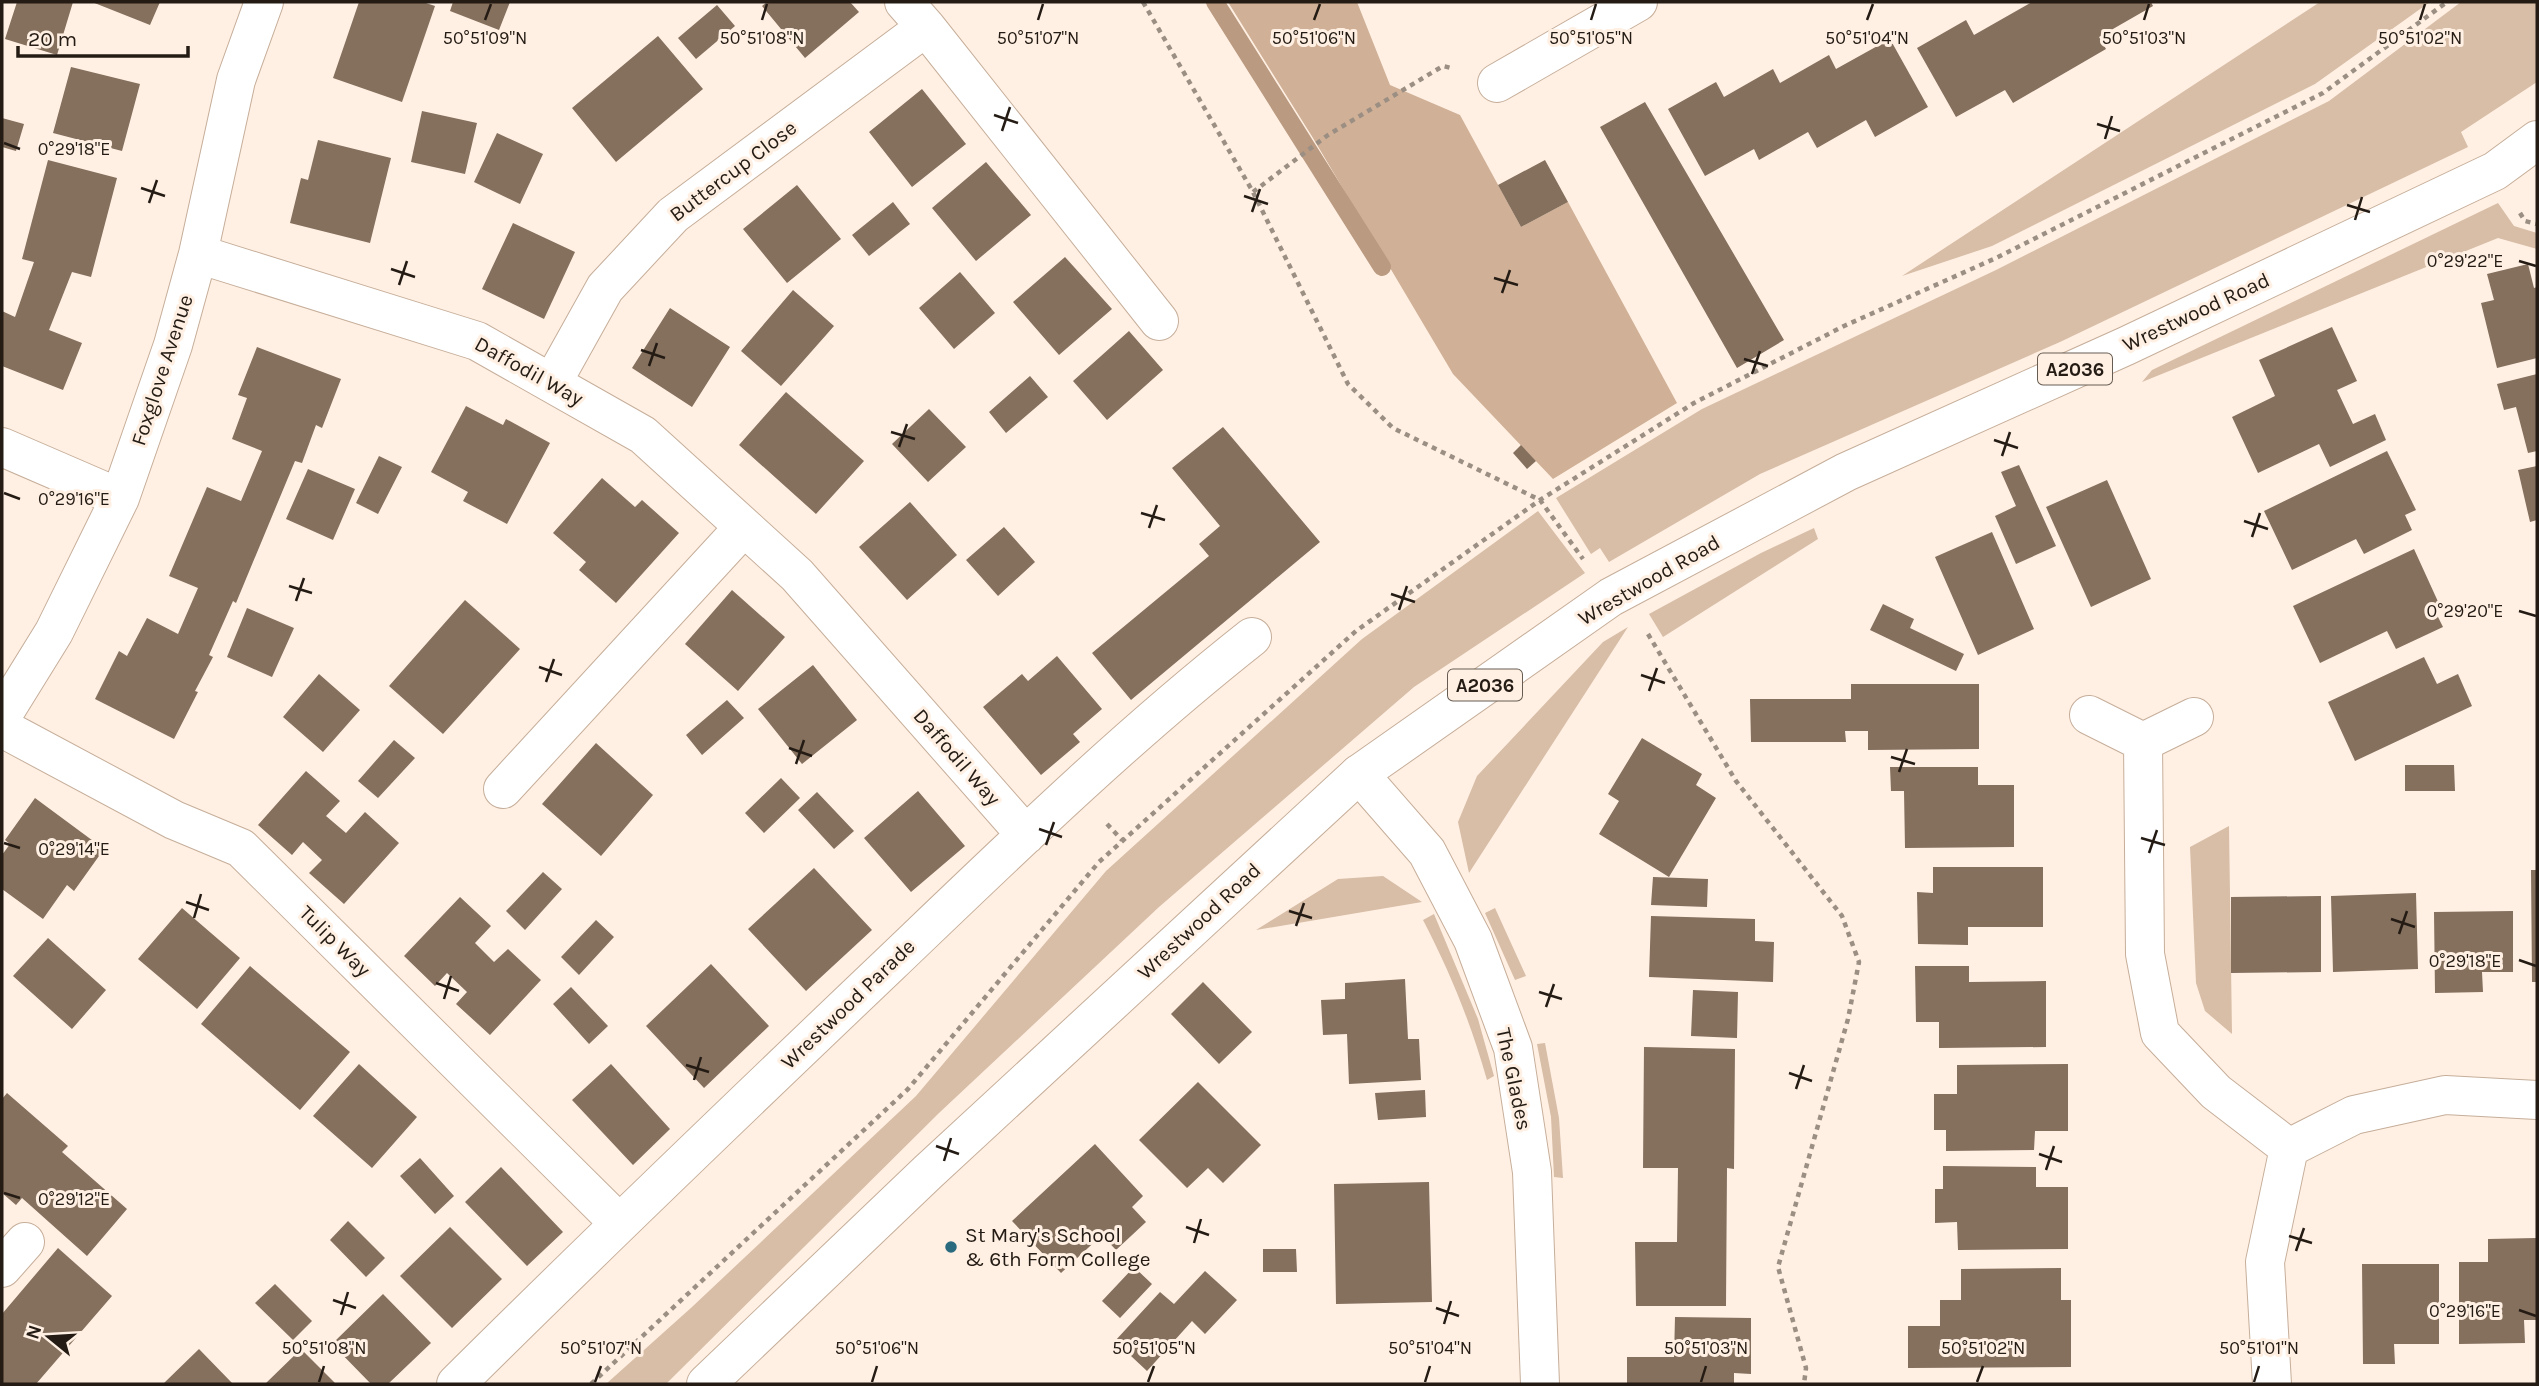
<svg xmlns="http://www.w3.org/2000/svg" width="2539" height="1386" viewBox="0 0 2539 1386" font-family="Karla,sans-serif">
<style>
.green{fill:#d8bda7}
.forest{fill:#d0b096}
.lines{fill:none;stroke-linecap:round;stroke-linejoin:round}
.stream{stroke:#ba9a81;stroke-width:18}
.building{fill:#856f5d}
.minor-casing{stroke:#c6ae9a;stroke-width:40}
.primary-casing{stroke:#c6ae9a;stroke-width:40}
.path{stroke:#9b8f84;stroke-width:4.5;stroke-dasharray:5 5;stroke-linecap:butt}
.minor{stroke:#fff;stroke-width:38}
.primary{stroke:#fff;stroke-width:38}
.ticks{fill:none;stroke:#241c14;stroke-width:2.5}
.poi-dot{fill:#2a6a7f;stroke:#fff0e3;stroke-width:2.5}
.labels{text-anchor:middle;stroke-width:6;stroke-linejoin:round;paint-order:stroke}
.shield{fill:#fff0e3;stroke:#665c52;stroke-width:2}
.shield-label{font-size:19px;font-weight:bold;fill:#241c14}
.street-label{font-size:21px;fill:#241c14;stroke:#fff0e3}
.poi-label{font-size:21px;fill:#241c14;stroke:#fff0e3;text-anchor:start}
.ticks-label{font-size:18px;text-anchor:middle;fill:#241c14;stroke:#fff0e3;stroke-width:6;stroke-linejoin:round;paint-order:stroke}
</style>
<rect width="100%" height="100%" fill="#fff0e3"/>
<path class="green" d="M2320,2H2430L2315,84L1992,246L1902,276Z
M2461,2H2537V82L2461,132L2468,147L2060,342L1760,474L1609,562L1600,548L1591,554L1556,498L1702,409L1996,270L2329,101Z
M2498,203L2514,226L2537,233V249L2498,238L2142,382L2152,370Z
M1538,511L1585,573L1414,687L1159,907L939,1113L666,1384H606L692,1307L916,1096L1106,871L1362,639Z
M1814,528L1818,539L1663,637L1649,614L1761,553Z
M1628,627L1469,873L1458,822L1477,776L1603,642Z
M2229,826L2232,1034L2205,1011L2196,983L2190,847Z
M1383,876L1422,902L1256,930L1338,879Z
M1495,908L1526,976L1515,980L1485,913Z
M1434,914L1478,1019L1494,1076L1487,1080C1470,1021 1451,974 1423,920Z
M1545,1043L1559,1118L1563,1178L1554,1177L1551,1117L1537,1044Z"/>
<path class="forest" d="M1228,2H1357L1390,85L1460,115L1521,227L1568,202L1677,403L1553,479L1453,374L1313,138Z"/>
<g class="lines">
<path class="stream" d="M1215,2L1382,267"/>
</g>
<path class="building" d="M17,2H73L57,55L5,39Z
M92,2H160L150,25Z
M359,2H423L435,6L402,102L333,78Z
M453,2H510L499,30L450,11Z
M767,2H850L859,12L805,58L762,6Z
M2032,2H2151L2153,6L2099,37L2106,49L2013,103L2005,90L1956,117L1917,48L1966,20L1974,35Z
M717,5L735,26L696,59L678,38Z
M658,36L703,89L616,162L572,108Z
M1890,39L1928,107L1875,137L1866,120L1817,148L1808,132L1759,160L1754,149L1705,176L1668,109L1716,82L1724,97L1773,69L1780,83L1829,55L1836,69Z
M71,67L140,84L122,151L53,133Z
M922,89L966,144L912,187L869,132Z
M1645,102L1784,340L1737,368L1600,127Z
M422,111L477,123L465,174L411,162Z
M2,118L24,124L16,151L2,147Z
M497,133L543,154L520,204L474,182Z
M318,140L391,158L370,243L290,223L301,178L308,180Z
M48,160L117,178L91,277L72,272L49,330L82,343L63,390L2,366V311L15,317L34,262L22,259Z
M1545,160L1568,202L1521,227L1498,185Z
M986,162L1031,215L976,261L932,208Z
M797,185L841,239L787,283L743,229Z
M893,202L910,224L869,256L852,235Z
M513,223L575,252L544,319L482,289Z
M1065,257L1112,309L1059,355L1013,302Z
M2528,264L2534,288L2537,287V358L2497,368L2481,303L2494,300L2487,274Z
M960,272L995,313L954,349L919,308Z
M793,290L834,326L781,386L741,351Z
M670,308L730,347L692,407L632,368Z
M2332,327L2357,381L2337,390L2353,424L2375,414L2386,440L2330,467L2319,444L2258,473L2232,417L2275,396L2259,360Z
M1129,331L1163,370L1107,420L1073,381Z
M257,347L341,379L322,428L316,425L302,463L295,461L236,603L233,601L209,655L213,657L195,691L198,692L174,739L95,699L119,651L127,656L147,618L178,634L198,588L169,576L207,487L241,501L262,451L232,439L247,398L238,395Z
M2537,374V451L2528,453L2516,407L2504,410L2497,384Z
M1030,376L1048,397L1006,433L989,412Z
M786,392L864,461L816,514L739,445Z
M466,406L503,425L506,419L550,443L507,524L463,501L468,492L431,472Z
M929,409L966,447L928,482L892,444Z
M1223,427L1320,542L1131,700L1092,653L1209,556L1199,544L1220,526L1172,468Z
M1521,445L1536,461L1527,469L1513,453Z
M2387,451L2416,510L2405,515L2412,530L2364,554L2356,539L2292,570L2264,511Z
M379,456L402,467L378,514L356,503Z
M2019,465L2056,546L2016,564L1995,516L2016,506L2001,472Z
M2537,466V520L2530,522L2518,470Z
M308,469L355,489L333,540L286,519Z
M602,478L635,507L642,500L679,533L616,603L579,570L586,562L553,533Z
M2107,480L2151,579L2091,607L2046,507Z
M910,502L957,555L907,600L859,547Z
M1004,527L1035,562L998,596L966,560Z
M1992,532L2034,629L1978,655L1935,557Z
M2414,549L2440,606L2434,609L2443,627L2396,649L2387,631L2320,663L2293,606Z
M732,590L785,637L738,691L685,644Z
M465,600L520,649L443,734L389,686Z
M1883,604L1914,619L1910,628L1964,654L1956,671L1870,630Z
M247,608L294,628L272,677L227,657Z
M1057,656L1102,709L1073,734L1080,742L1041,775L983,707L1022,674L1028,681Z
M2424,657L2437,684L2458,674L2472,706L2355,761L2328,702Z
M813,665L857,720L802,764L758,709Z
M319,674L360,710L323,752L283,717Z
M1851,684H1979V749L1868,750V731H1845L1846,742H1751L1750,699H1851Z
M727,700L744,718L702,755L686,735Z
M1642,738L1702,774L1696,785L1716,798L1669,877L1599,834L1619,801L1608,794Z
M394,740L415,758L378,798L358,781Z
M596,743L653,795L601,856L542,804Z
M2405,765H2454L2455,791H2405Z
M1890,767H1978V785H2014V847L1905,848L1904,791H1891Z
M306,771L340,801L326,816L346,833L365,812L399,843L344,904L309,873L322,860L303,842L292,855L258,825Z
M781,778L800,798L764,833L745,813Z
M918,791L965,846L911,892L864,838Z
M817,792L854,831L834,849L798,810Z
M35,798L104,849L74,891L67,885L43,919L2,889V855L10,844L5,840Z
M1933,867H2043V927H1968V945L1918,944L1917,892L1933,893Z
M814,868L872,930L806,991L748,929Z
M2531,870H2537V982H2532Z
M543,872L562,889L525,930L506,911Z
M1653,877L1708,879L1707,907L1651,905Z
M2416,893L2418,969L2333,972L2331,896Z
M2321,896V972L2231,973V897Z
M460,897L491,926L475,943L494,962L508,949L541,980L490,1035L456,1004L467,992L447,973L435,986L404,956Z
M182,908L240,958L197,1009L138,959Z
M2513,911V972H2482L2483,992L2435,993L2434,912Z
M1651,916L1755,919V941L1774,942L1773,982L1649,977Z
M596,920L614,937L579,975L561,957Z
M48,938L106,990L72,1029L13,976Z
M711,964L769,1026L704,1088L646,1026Z
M250,966L350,1052L300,1110L201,1024Z
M1915,966H1969V982L2046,981V1047L1939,1048V1022H1916Z
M1405,979L1408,1039H1419L1421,1080L1349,1084L1347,1034L1323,1035L1321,1000L1345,999V983Z
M1203,982L1252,1032L1219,1064L1171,1014Z
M571,987L608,1026L589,1044L553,1004Z
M1693,990L1738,992L1737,1038L1691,1036Z
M1644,1047L1735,1049L1734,1169L1727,1168L1726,1306H1636L1635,1242H1677L1678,1168H1643Z
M359,1064L417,1117L372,1168L313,1116Z
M611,1064L670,1129L633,1165L572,1100Z
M2068,1064V1131H2035L2034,1150L1946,1151V1130H1934V1094H1957V1065Z
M1198,1082L1261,1145L1223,1183L1208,1168L1187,1188L1139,1140Z
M1425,1090L1426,1117L1378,1120L1375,1093Z
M7,1093L68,1146L62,1152L127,1209L87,1256L22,1198L16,1205L2,1193V1099Z
M1095,1144L1143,1196L1132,1207L1146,1222L1116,1250L1102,1235L1061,1273L1012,1221Z
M420,1158L454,1196L435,1214L400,1176Z
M1943,1166L2036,1167V1187H2068V1249L1958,1250L1957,1222L1935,1223V1189H1943Z
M501,1167L563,1232L527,1266L465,1202Z
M1429,1182L1432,1302L1336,1304L1334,1184Z
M348,1221L385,1258L366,1277L330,1240Z
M450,1227L502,1279L452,1328L400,1276Z
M2536,1238V1320H2524L2525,1343L2459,1344V1262H2488V1239Z
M58,1248L112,1296L36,1384H2V1314Z
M1263,1249H1296L1297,1272H1263Z
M2362,1264H2439V1344H2394L2395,1364H2363Z
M1134,1267L1152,1284L1120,1318L1102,1301Z
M2061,1268V1300H2071V1367L1908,1368V1326H1940V1300H1961V1269Z
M1205,1271L1237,1300L1205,1334L1192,1321L1147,1371L1115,1341L1160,1292L1174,1304Z
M275,1284L312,1321L293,1340L255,1303Z
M383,1294L431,1343L388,1384H371L332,1344Z
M1675,1317L1751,1318V1374L1734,1373V1384H1627V1357H1674Z
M199,1349L233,1384H163Z
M301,1349L336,1384H265Z"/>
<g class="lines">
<defs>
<path id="minor" d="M904,2L926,27L1159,321
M1497,83L1638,2
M198,254L477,341L643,435L797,575L1026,835
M552,383L605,288L673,215L926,27
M2,447L120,498
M2089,715L2143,742L2194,717
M2,716L54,632L120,498L173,345L198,254L236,80L264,2
M2,728L174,820L241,848L619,1223
M2143,742L2145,954L2160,1033L2216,1092L2289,1148L2265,1262L2272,1384
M1359,774L1427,852L1473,940L1513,1048L1532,1172L1540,1384
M503,789L744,527
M2289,1148L2354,1115L2445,1095L2537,1100
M2,1268L25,1242
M456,1384C599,1242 744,1103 890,964C1007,852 1124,738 1252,637"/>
<path id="primary" d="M706,1384L928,1172L1359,774L1611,597L1846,472L2126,346L2495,171L2537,140"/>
</defs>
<use href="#minor" class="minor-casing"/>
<use href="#primary" class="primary-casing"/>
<path class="path" d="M1143,2L1253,192L1348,384L1393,428L1540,500L1583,559
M1253,192L1328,135L1443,66L1451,68
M2520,213L2525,221L2537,224
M1648,634L1736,781L1842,916L1859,962L1848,1019L1778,1267L1806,1368L1804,1384
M1107,824L1122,840
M591,1384L908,1089L1099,862L1356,631L1540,500L1694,403L1844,326L1996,258L2323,93L2447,2"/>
<use href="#minor" class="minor"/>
<use href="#primary" class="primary"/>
</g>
<path class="ticks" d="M485,20L491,4M762,20L767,4M1038,20L1043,4M1314,20L1320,4M1591,20L1596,4M1867,20L1873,4M2144,20L2149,4M2420,20L2425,4M994,115L1018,123M2097,124L2120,131M1002,131L1010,107M2105,139L2112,116M4,143L20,149M141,188L165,196M1244,196L1268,204M149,203L157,180M2347,205L2370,212M1252,212L1260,189M2355,220L2362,197M2519,261L2536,266M391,269L415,277M1494,278L1518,285M399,285L407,261M1502,293L1510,270M641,350L665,358M1744,359L1768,366M649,366L657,343M1752,374L1760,351M891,432L915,439M1994,440L2018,448M899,447L907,424M2002,456L2010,432M4,493L20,499M1141,513L1165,520M2244,521L2268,529M1149,528L1157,505M2252,537L2260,513M289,586L312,593M1391,594L1415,602M296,601L304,578M1399,610L1407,586M2519,611L2536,616M539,667L562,675M1641,675L1665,683M546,682L554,659M1649,691L1657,668M789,748L812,756M1891,757L1915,764M796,764L804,740M1899,772L1907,749M1039,829L1062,837M2141,838L2165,845M4,843L20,848M1046,845L1054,822M2149,853L2157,830M186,902L209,910M1289,911L1312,918M194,918L201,894M2391,919L2415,927M1296,926L1304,903M2399,934L2407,911M2519,960L2536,966M436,983L459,991M1539,992L1562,999M444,999L451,976M1546,1007L1554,984M686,1065L709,1072M1789,1073L1812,1081M694,1080L701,1057M1796,1089L1804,1065M936,1146L959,1154M2039,1154L2062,1162M944,1161L951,1138M2046,1170L2054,1146M4,1193L20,1198M1186,1227L1209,1235M2289,1236L2312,1243M1194,1243L1201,1219M2296,1251L2304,1228M333,1300L356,1308M1436,1308L1459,1316M2519,1310L2536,1316M341,1315L348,1292M1444,1324L1451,1301M319,1382L324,1366M595,1382L601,1366M872,1382L877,1366M1148,1382L1154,1366M1425,1382L1430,1366M1701,1382L1706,1366M1977,1382L1983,1366M2254,1382L2259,1366"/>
<circle class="poi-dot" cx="951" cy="1247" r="7"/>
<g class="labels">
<g class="shield">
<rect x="2038" y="353.5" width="74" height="31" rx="5"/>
<rect x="1448" y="669.5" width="74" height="31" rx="5"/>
</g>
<g class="shield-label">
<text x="2075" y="376">A2036</text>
<text x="1485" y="692">A2036</text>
</g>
<g class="street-label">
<text transform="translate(733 171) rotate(-37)" y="7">Buttercup Close</text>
<text transform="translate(2196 312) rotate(-25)" y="7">Wrestwood Road</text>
<text transform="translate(162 370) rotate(-72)" y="7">Foxglove Avenue</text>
<text transform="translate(529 371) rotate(29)" y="7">Daffodil Way</text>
<text transform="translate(1649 580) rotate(-30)" y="7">Wrestwood Road</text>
<text transform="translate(957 757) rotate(49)" y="7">Daffodil Way</text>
<text transform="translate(1199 921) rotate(-43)" y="7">Wrestwood Road</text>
<text transform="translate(335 941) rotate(45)" y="7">Tulip Way</text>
<text transform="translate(848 1004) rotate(-44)" y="7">Wrestwood Parade</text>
<text transform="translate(1514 1079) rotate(78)" y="7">The Glades</text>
</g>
<g class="poi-label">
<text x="965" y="1242">St Mary's School<tspan x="965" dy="24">&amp; 6th Form College</tspan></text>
</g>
</g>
<g class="ticks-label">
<text x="485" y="44">50°51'09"N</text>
<text x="762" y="44">50°51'08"N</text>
<text x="1038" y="44">50°51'07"N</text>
<text x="1314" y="44">50°51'06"N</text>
<text x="1591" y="44">50°51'05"N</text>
<text x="1867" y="44">50°51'04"N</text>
<text x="2144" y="44">50°51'03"N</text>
<text x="2420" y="44">50°51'02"N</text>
<text x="74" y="155">0°29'18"E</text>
<text x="2465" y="267">0°29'22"E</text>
<text x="74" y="505">0°29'16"E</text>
<text x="2465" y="617">0°29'20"E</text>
<text x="74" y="855">0°29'14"E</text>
<text x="2465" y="967">0°29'18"E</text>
<text x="74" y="1205">0°29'12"E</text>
<text x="2465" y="1317">0°29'16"E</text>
<text x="2259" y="1354">50°51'01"N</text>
<text x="324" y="1354">50°51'08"N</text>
<text x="601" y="1354">50°51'07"N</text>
<text x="877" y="1354">50°51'06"N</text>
<text x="1154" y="1354">50°51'05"N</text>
<text x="1430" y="1354">50°51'04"N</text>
<text x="1706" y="1354">50°51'03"N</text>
<text x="1983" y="1354">50°51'02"N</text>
</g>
<rect width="2539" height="1386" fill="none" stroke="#241c14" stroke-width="7"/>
<g transform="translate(49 1337) rotate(288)" stroke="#fff0e3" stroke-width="5" paint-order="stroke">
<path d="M0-5L12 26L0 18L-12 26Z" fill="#241c14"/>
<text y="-10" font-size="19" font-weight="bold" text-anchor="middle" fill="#241c14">N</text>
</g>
<path d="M18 46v10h170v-10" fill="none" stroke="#241c14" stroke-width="3.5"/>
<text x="28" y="46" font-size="21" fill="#241c14" stroke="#fff0e3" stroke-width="5" paint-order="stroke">20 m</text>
</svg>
